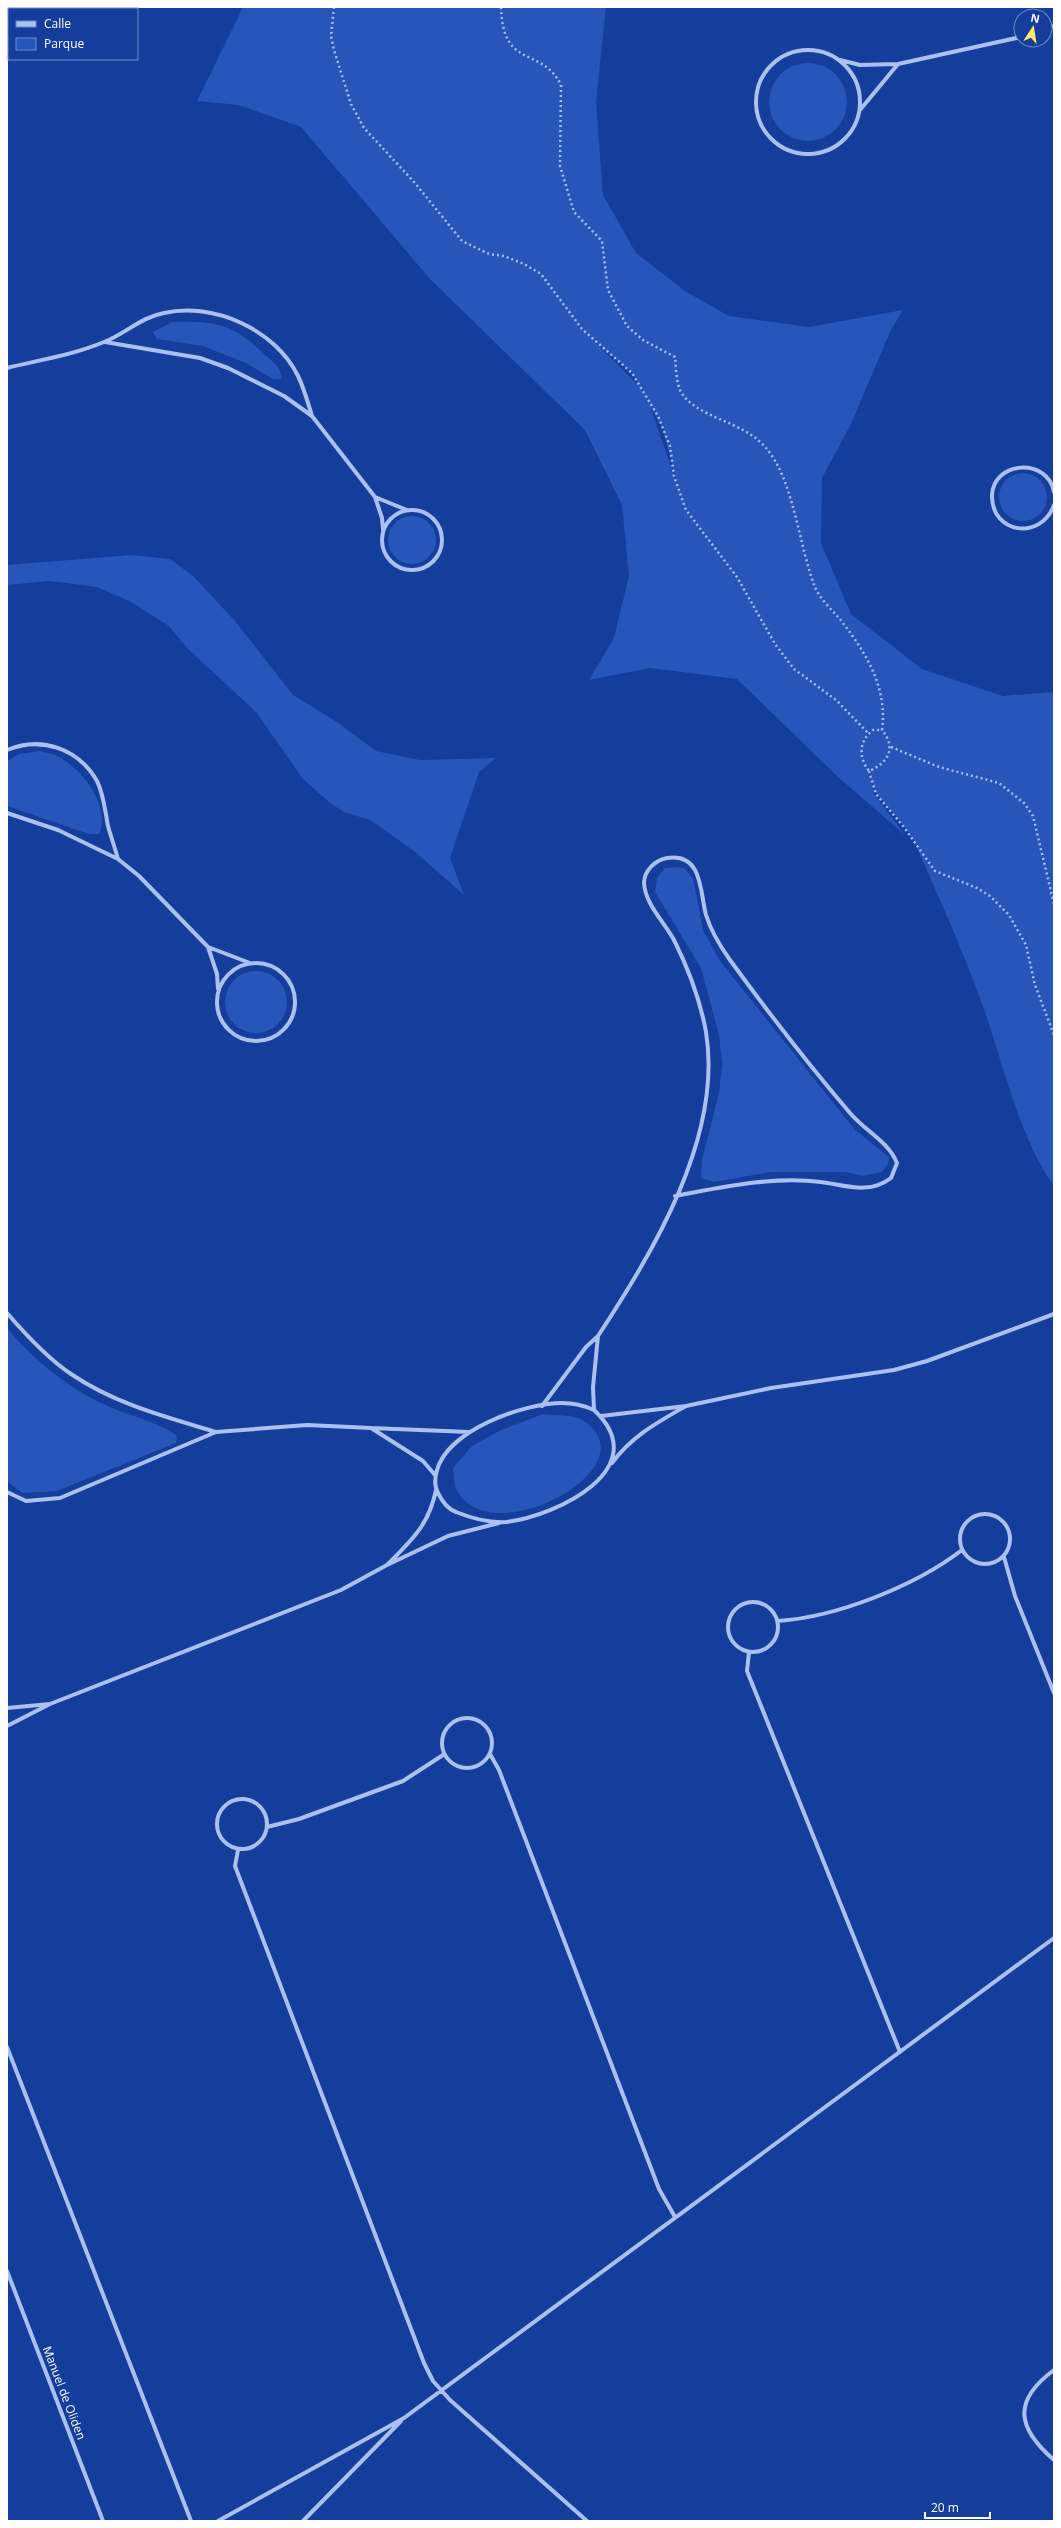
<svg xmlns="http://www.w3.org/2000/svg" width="1061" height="2528" viewBox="0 0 1061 2528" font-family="'Open Sans',sans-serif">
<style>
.green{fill:#2755ba;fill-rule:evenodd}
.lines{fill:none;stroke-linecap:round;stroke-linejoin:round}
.path{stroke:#a9c1f3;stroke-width:2.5;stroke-dasharray:2 3;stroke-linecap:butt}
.street{stroke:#a9c1f3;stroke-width:4}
.labels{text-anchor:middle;stroke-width:3;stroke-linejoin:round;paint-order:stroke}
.street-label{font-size:12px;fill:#fff;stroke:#143d9c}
</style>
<rect width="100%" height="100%" fill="#143d9c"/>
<path class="green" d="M243,7H334L332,21L335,7H606L596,102L603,195L636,253L685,291L729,316L809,327L903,310L890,332L851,424L822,478L821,543L851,614L922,669L1003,696L1054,692V1186C1022,1142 1005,1072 988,1021C973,977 955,934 936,891C926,869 918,846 904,826C891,808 878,802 871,780L874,794L905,835L838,777L737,679L650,668L589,680L614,638L629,576L622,505L585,430L430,279L301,127L239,105L197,101ZM594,341L633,374L638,385ZM650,406L662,427L679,489Z
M769 102a39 39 0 1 1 78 0a39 39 0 1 1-78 0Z
M172,322C216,321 234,324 265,355C274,363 280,366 282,379H273L246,363L203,346L157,339L153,332Z
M999 497a24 24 0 1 1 48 0a24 24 0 1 1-48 0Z
M388 540a24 24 0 1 1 48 0a24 24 0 1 1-48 0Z
M132,555L170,559L193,576L235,621L293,695L337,722L376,751L420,760L496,758L479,772L450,858L464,895L414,851L370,820L344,812L330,803L303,779L256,712L187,648L169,626L131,602L97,587L50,581L7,585V565Z
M40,751C47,753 55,754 61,758C83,771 111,806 99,834H89L7,806V761L19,754Z
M676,867L684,868L693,878L703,930L720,961L855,1130L889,1157L888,1164L882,1172L863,1176L845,1172H771L714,1182L701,1178L702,1160L719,1093L722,1064L719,1035L701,968L655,892L657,878L665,868Z
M225 1002a31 31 0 1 1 62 0a31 31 0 1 1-62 0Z
M7,1328C33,1360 72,1391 110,1407C132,1417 157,1421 177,1436L176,1443L57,1491L22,1493L7,1481Z
M543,1414C553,1416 573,1414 582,1420C655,1464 494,1555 457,1491C453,1485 454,1475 453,1468L472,1446L499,1431Z"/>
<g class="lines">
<path class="path" d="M334,7L331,36L334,50L351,104L364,128L415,183L462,241L489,254L504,256L524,264L541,274L582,329L632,373L658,416L670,446L674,476L686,510L737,577L775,644L794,669L836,700L868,733
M501,7C503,71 541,45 561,85L560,166L574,212L602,241L608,290L627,326L643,340L675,357C676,367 676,380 680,390C694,418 743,420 766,448C794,480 799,547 815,587C820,599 831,609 839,618C865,651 888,687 882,730C897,748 888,763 869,771C858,757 859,741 873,730H882
M891,747L939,767L999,783L1024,803L1033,816L1054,904
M869,771L876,794L903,826L935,871L977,888L990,896L1009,915L1026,945L1035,985L1054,1035"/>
<path class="street" d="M1045,29L1054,26
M756 102a52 52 0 1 1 104 0a52 52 0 1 1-104 0Z
M840,60L860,65L898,64L860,110
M898,64L1021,37
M105,342L200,358L228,368L284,396L312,416L375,497
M7,368C39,360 73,355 104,342C125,334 141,317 164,313C213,302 275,329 298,376C304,388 308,403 312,416
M1054,492C1048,458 994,460 992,495C991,534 1041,541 1054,505
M382 540a30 30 0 1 1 60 0a30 30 0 1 1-60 0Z
M383,530L382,518L375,497L407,510
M7,750C41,736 78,748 97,781C104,795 105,811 108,826C111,837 115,848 118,859
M7,813L58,830L118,859L139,876L208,947
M217 1002a39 39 0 1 1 78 0a39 39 0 1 1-78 0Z
M218,989L217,974L208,947L250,963
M7,1313C26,1335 47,1358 71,1374C115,1404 166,1417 216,1432
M598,1336C653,1252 723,1137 706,1032C700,999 689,970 674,940C665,923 645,904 644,883C644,871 655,860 667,858C703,852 700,893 706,915C711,931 720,946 730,960C768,1012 808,1064 850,1113C865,1131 888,1141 897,1163L891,1178C869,1195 845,1185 821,1182C773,1176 723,1187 675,1196
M542,1406L586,1347L598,1336L593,1387L594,1410C656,1468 557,1516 506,1522C489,1523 471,1518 456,1512C447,1509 442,1501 438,1493C434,1486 435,1477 437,1470C448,1430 524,1403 562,1403C574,1403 583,1405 594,1410
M686,1406L771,1388L894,1370L927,1361L1054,1314
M601,1416L686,1406C658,1422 632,1436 612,1463
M435,1475L423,1461L371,1428L469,1432
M436,1490C429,1525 411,1541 387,1565L448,1536L499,1523
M7,1492L26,1501L60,1498L216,1432L307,1425L371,1428
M960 1539a25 25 0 1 1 50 0a25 25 0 1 1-50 0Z
M1004,1557L1015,1596L1054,1693
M728 1627a25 25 0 1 1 50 0a25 25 0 1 1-50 0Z
M778,1621C837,1617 915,1586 962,1550
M749,1652L747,1671L900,2052
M50,1704L341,1590L387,1565
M7,1708L50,1704L7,1726
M442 1743a25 25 0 1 1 50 0a25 25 0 1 1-50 0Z
M490,1754L499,1770L659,2189L675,2217
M217 1824a25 25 0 1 1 50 0a25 25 0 1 1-50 0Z
M267,1827L299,1819L403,1781L443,1755
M238,1850L235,1866L424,2363L433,2381L450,2400L587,2521
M7,2047L191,2521
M7,2271L103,2521
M1054,2370C1012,2401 1017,2428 1054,2460
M218,2521L404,2418L1054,1938
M303,2521L401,2421"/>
</g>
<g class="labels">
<g class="street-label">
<text transform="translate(64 2393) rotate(69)" y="4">Manuel de Oliden</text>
</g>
</g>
<rect width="1061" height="2528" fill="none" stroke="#ffffff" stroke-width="16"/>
<rect x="8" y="8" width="130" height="52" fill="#143d9c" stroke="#728bc4"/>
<rect x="16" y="21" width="20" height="6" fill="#a9c1f3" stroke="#728bc4"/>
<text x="44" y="28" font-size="12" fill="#ffffff">Calle</text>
<rect x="16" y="38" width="20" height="12" fill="#2755ba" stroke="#728bc4"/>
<text x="44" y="48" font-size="12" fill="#ffffff">Parque</text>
<g transform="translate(1033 28) rotate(12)"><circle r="19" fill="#143d9c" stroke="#728bc4"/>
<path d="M0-3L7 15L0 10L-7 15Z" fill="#ffe86b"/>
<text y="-6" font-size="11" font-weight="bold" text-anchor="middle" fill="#ffffff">N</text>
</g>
<path d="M925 2512v6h65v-6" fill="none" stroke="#ffffff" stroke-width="2"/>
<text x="931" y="2512" font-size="12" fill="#ffffff" stroke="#143d9c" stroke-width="3" paint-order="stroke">20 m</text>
</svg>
